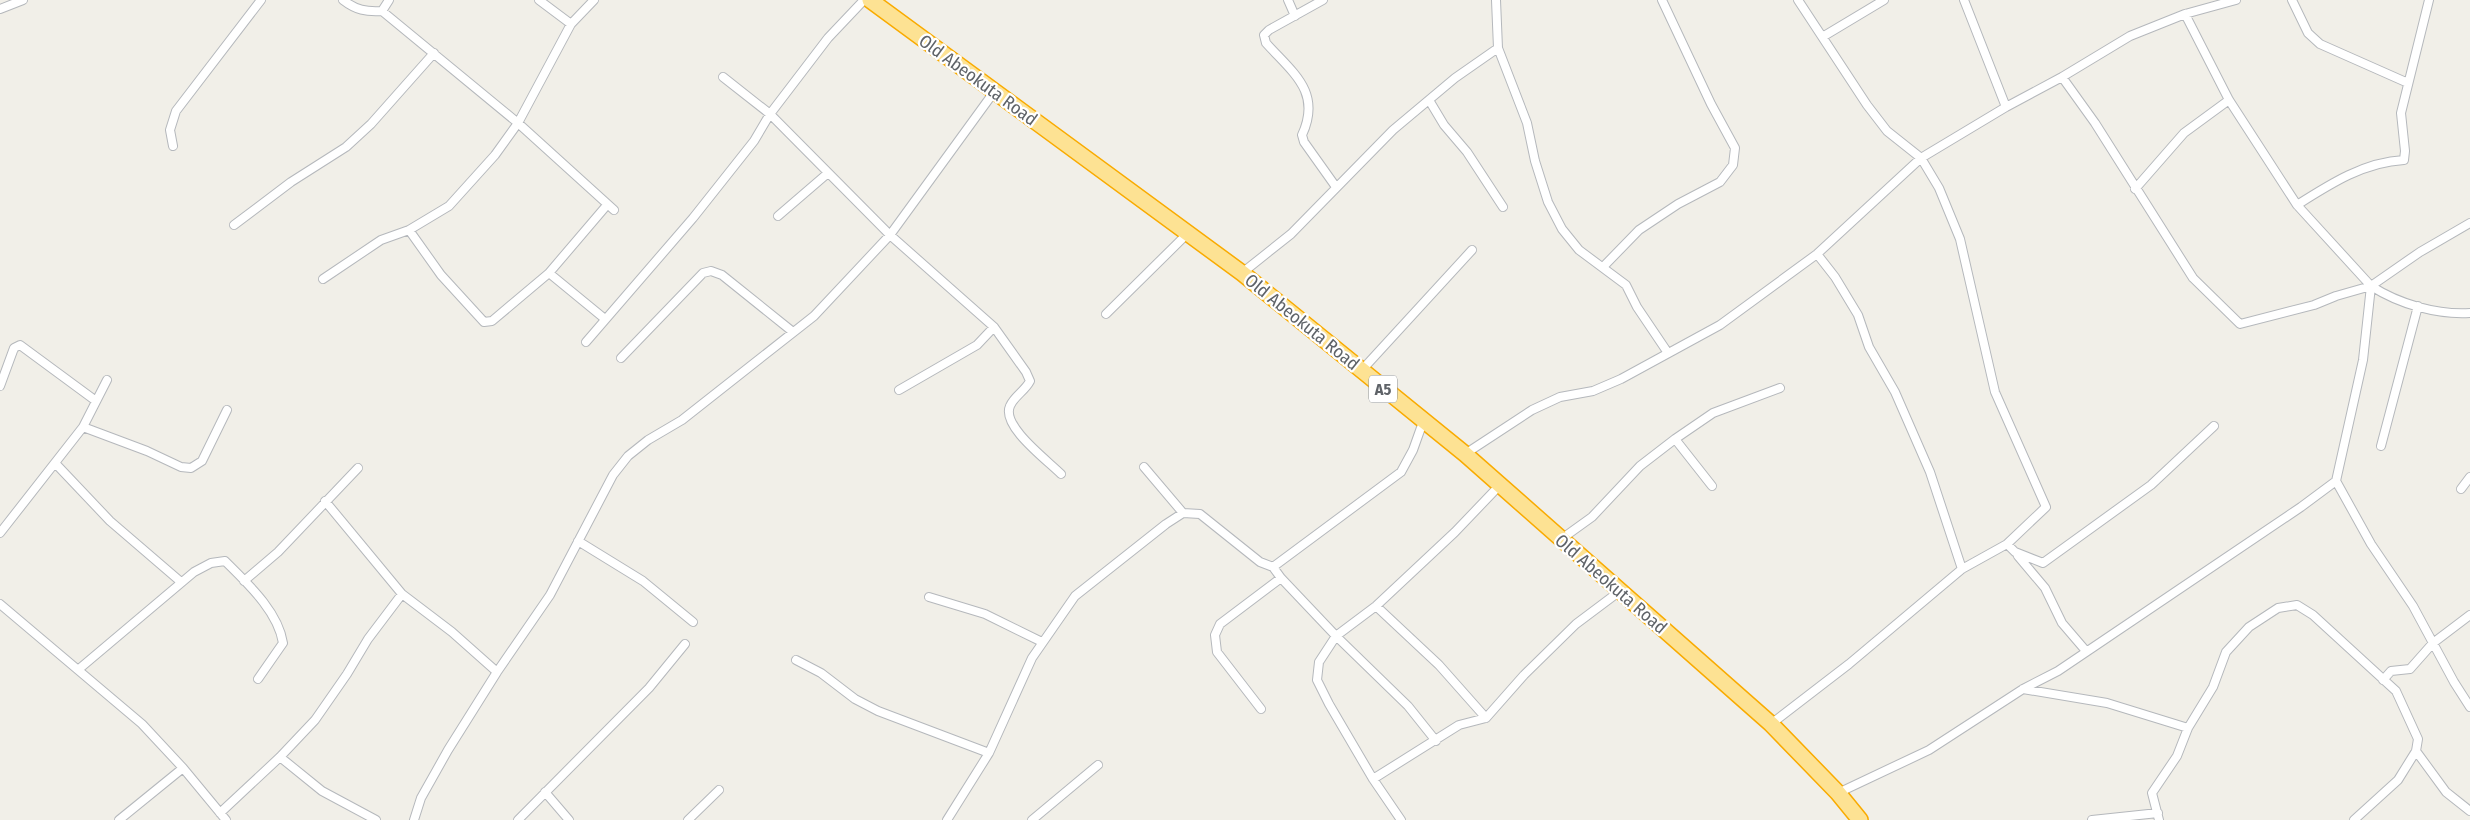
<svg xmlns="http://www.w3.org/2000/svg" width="2470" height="820" viewBox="0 0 2470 820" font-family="'Fira Sans Condensed',sans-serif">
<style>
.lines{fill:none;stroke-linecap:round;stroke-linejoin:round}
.street-casing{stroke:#b5b8bc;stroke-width:10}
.highway-casing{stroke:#f9ab00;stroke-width:18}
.street{stroke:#fff;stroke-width:8}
.highway{stroke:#fde293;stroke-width:15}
.labels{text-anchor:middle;stroke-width:4.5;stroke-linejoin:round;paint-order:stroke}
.shield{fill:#fff;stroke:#8f9295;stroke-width:1}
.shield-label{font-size:16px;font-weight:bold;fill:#5f6368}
.street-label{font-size:18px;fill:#5f6368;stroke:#fff}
</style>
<rect width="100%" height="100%" fill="#f1efe8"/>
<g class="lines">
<defs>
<path id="street" d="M343,0C356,10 366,12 382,11L518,123L614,210
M539,0L571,24
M1288,0L1295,16
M1323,0L1269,30L1264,35L1266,43C1293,73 1322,92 1302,135L1304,142L1336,187
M1496,0L1498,48L1527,123L1535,161L1548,202L1562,229L1579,250L1626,285L1637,307L1668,353
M1798,0L1867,105L1887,131L1921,158L1939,188L1960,239L1995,392L2046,507L2007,544
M1964,0L2006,107
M2292,0L2308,33L2320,44L2408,83
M0,9L23,0
M382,11L389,0
M1824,36L1884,0
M723,77L770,114L890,235L994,327L1026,372L1030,381C1025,391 1014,396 1010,406C1001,426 1047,460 1061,474
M2062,77L2095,123L2193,278L2240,324L2314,305L2336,296L2371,286L2420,252L2470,223
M1429,100L1444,125L1467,152L1503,207
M173,146L170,130L176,111L261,0
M2135,189L2184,133L2229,100
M2297,205C2330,184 2364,162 2404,160L2405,151L2401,113L2429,0
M778,216L828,173
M234,225L291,182L346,147L371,124L434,53
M409,230L441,275L484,322L492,321L549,273L607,205
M1817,254L1835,277L1858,315L1869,347L1895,392L1930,472L1962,569
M1603,267L1639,230L1678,204L1720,182L1733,165L1735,148L1711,104L1662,0
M549,273L605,319
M1242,273L1291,234L1393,130L1455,78L1498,48
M323,279L381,240L409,230L449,206L495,155L518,123L571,24L594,0
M2371,286C2399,304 2437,315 2470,313
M1106,314L1188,233
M586,342L693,218L754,141L770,114L828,38L864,0
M621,358L703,273L711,271L722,275L793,332
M1361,371L1472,250
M0,386L14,348L20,345L96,401
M899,390L977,345L994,327
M83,427L147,451L181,467L191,468L202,461L227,410
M1675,439L1712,486
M2381,446L2418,306
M1465,454L1532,410L1560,397L1593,391L1621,379L1720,325L1817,254L1921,158L2006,107L2062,77L2130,36L2185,14L2236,0
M55,463L110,521L181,582
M1144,467L1183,513
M2336,481L2371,544L2413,606L2454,682L2470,707
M2461,489L2470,477
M325,501L402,594L452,632L497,672
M0,533L83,427L107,380
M1560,540L1592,517L1640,466L1675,439L1713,413L1780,388
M578,541L643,581L693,622
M2018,556L2045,588L2062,623L2086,651
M1273,567L1401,472L1413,450L1423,422
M244,581L278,552L358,468
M929,597L985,614L1042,642
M0,604L142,724L183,768L226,820
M1376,606L1439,665L1486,718
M796,660L821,673L855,699L878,711L989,753
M79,669L194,572L211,563L225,561C247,583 278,611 283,643L258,679
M2383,680L2391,671L2410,669L2433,643L2470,615
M2023,689L2107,703L2188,728
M1261,709L1217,652L1215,635L1220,624L1281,578
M1771,724L1849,664L1962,569L2007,544L2015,552L2043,563L2151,485L2214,426
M2416,751L2446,792L2470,811
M280,757L322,791L376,820
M1373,779L1459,725L1486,718L1524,675L1576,624L1620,591
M545,792L569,820
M1838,793L1929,750L2023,689L2058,671L2301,507L2336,481L2363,360L2371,286L2297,205L2229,100L2185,14
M220,813L280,757L315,720L347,674L368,639L402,594
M119,820L183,768
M414,820L421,798L448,750L497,672L550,595L613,475L628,456L648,440L682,420L814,316L890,235L994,92
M518,820L649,688L685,644
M688,820L719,790
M947,820L989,753L1032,658L1075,596L1166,524L1183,513L1200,514L1260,562L1273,567L1281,578L1336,636L1408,706L1436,741
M1032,820L1098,765
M1401,820L1373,779L1329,704L1317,680L1319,662L1336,636L1376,606L1455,532L1499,486
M2092,820L2158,813
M2159,820L2152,793L2177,756L2188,728L2213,687L2226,652L2249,627L2278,608L2297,605L2313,615L2396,691L2418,739L2416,751L2398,780L2354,820"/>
<path id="highway" d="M870,0L1242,273L1465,454L1771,724L1838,793L1860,820"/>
</defs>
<use href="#street" class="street-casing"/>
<use href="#highway" class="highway-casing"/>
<use href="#street" class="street"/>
<use href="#highway" class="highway"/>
</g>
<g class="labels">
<rect class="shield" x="1369" y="375.5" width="28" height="27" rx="4"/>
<g class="shield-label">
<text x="1383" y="395">A5</text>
</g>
<g class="street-label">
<text transform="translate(978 80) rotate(36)" y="6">Old Abeokuta Road</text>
<text transform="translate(1302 322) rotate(39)" y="6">Old Abeokuta Road</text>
<text transform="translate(1611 584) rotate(41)" y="6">Old Abeokuta Road</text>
</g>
</g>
</svg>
